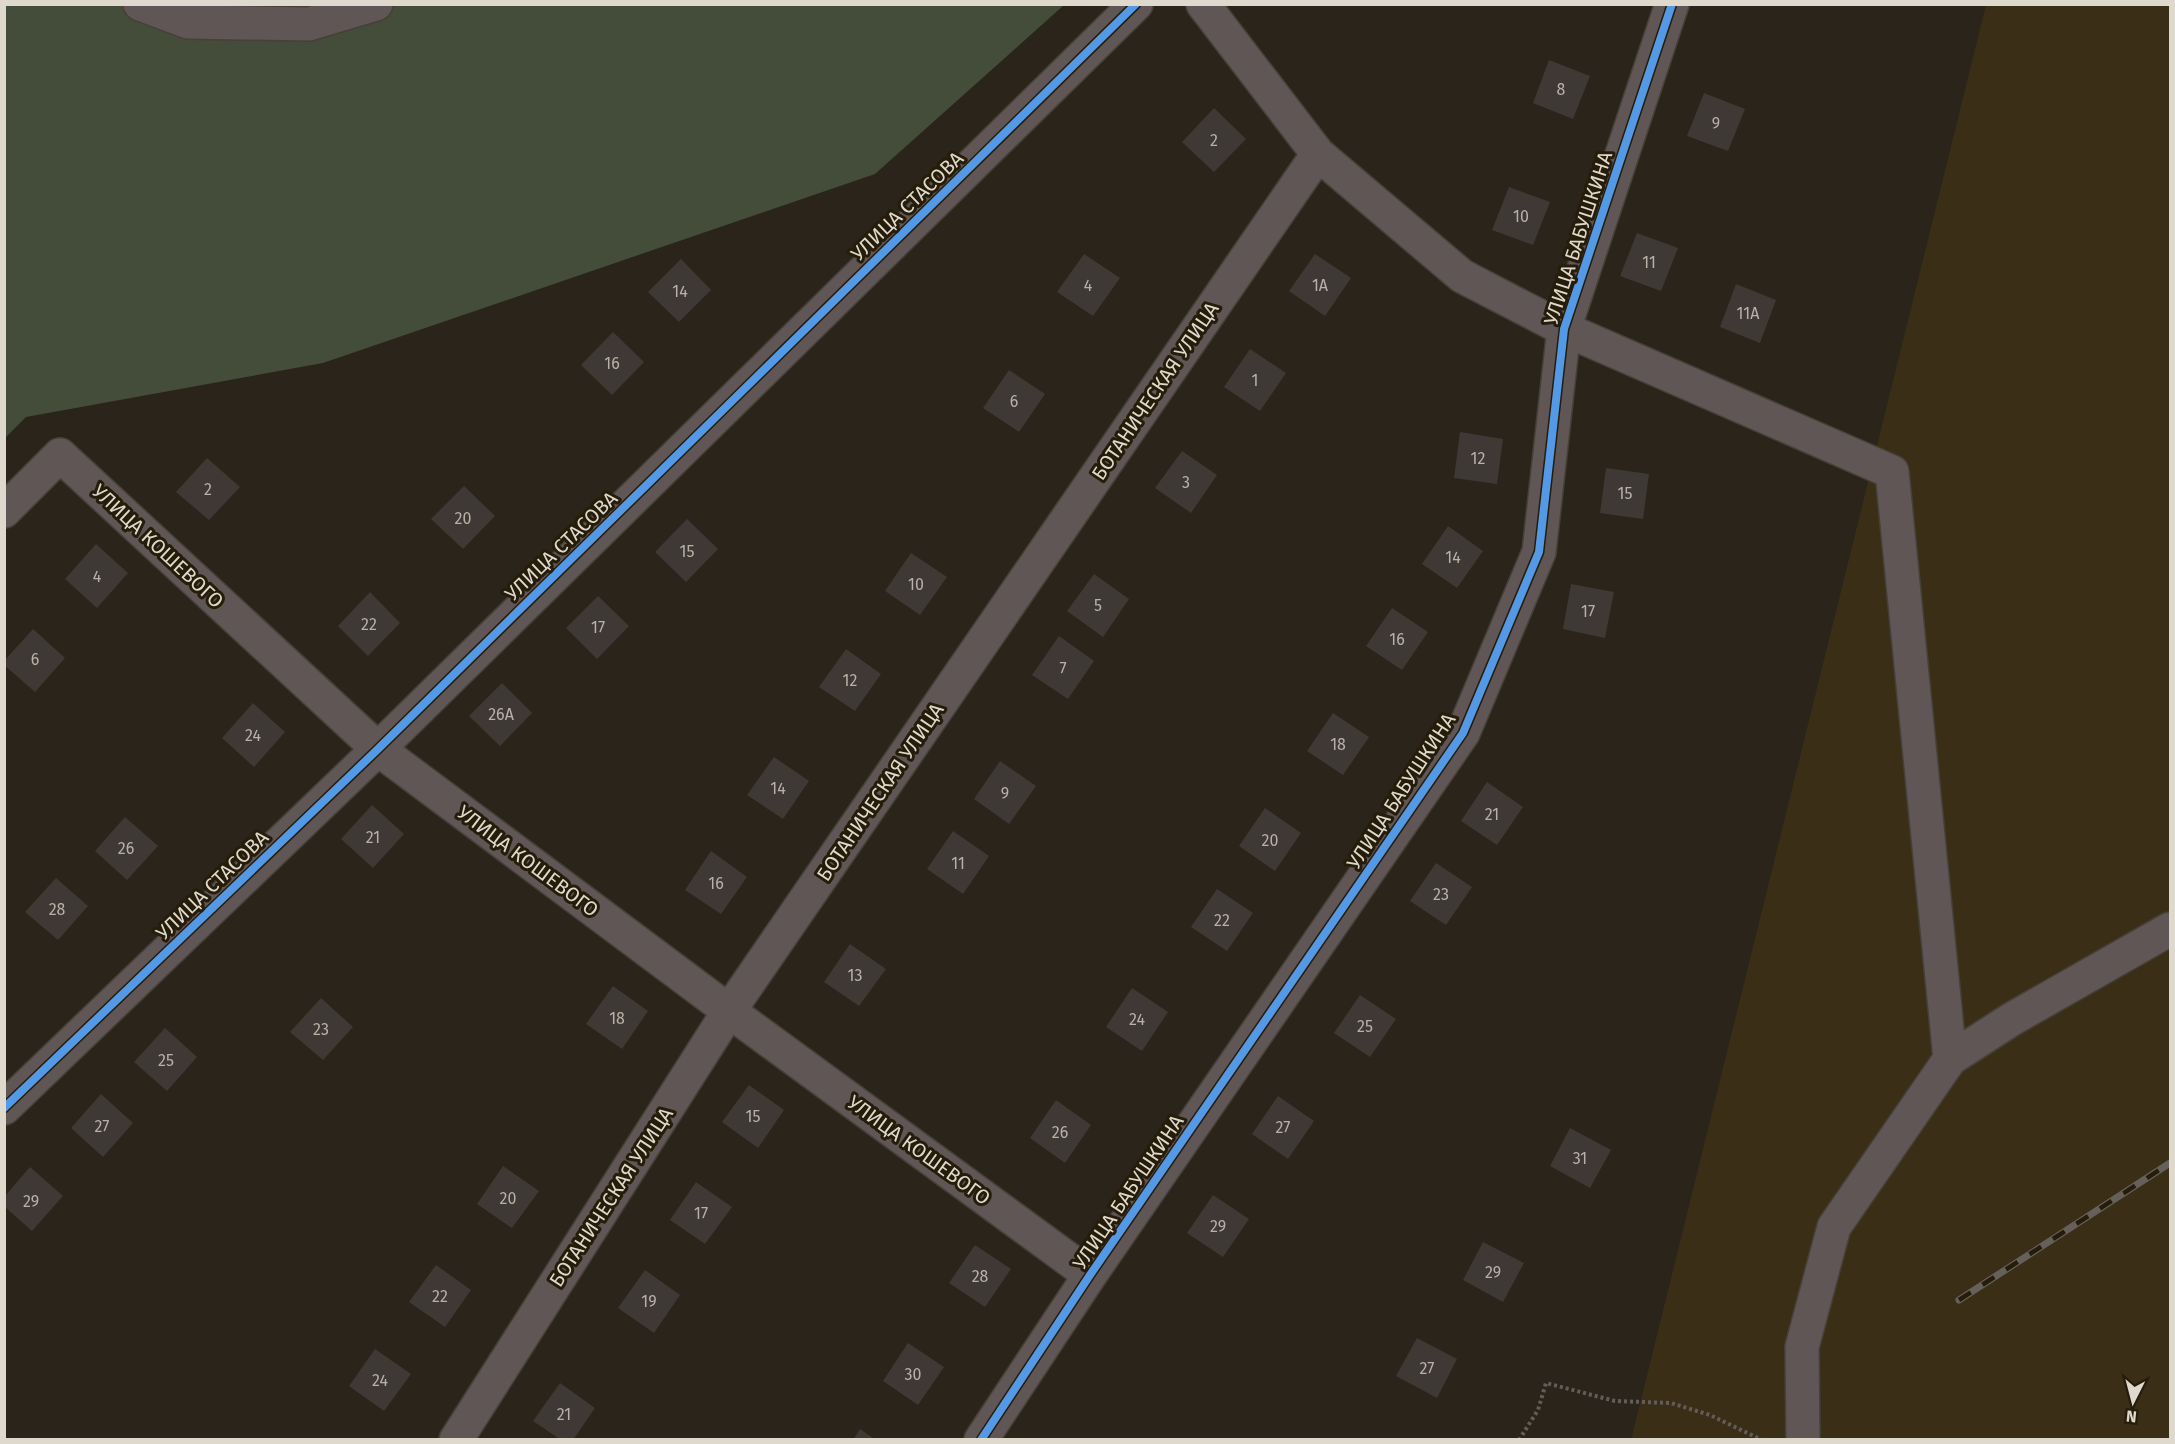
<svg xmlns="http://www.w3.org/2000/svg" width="2175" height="1444" viewBox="0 0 2175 1444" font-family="'Fira Sans',sans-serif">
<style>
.built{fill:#3a2e17}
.green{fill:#444d39}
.building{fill:#3f3936}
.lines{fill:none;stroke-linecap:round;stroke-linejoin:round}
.street-casing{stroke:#454038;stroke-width:36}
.path{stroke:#655c5a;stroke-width:4;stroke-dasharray:3 3;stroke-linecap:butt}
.street{stroke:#615656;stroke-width:33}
.rail-casing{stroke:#66605b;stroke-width:7}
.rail{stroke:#261c0a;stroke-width:4.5;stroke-dasharray:14;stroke-linecap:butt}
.cycleway-casing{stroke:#261c0a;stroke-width:11}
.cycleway{stroke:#5399e6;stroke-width:8}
.labels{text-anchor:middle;stroke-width:6;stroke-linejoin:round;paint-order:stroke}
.number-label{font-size:16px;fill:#b7b1a7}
.street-label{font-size:20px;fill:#dfd9cd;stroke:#261c0a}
</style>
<rect width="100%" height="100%" fill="#2a241a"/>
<path class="built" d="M1986,5H2170V1439L1631,1440Z"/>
<path class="green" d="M5,5H1064L875,174L323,363L26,417L5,438Z"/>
<path class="building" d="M1549,60L1590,76L1573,119L1533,103Z
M1704,93L1745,109L1728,151L1687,136Z
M1214,108L1246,139L1214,172L1182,142Z
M1509,187L1550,202L1533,245L1492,230Z
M1637,233L1678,248L1661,291L1620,276Z
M1084,254L1120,278L1093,316L1057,292Z
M1315,254L1351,278L1325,316L1289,291Z
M681,259L711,290L679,322L648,292Z
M1736,284L1776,300L1760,343L1720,327Z
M613,332L644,362L612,395L581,365Z
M1250,349L1286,373L1260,411L1224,387Z
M1009,370L1045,394L1019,432L983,408Z
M1460,432L1503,439L1497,484L1454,478Z
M1182,451L1217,475L1191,513L1155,488Z
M207,458L240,487L209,520L176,492Z
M1606,468L1649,474L1643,519L1600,513Z
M464,486L495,516L463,549L431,519Z
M687,519L718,549L686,582L655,552Z
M1448,526L1483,551L1457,588L1422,564Z
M96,544L128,573L97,608L65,579Z
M911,553L947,577L920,615L885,591Z
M1094,574L1129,599L1103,637L1067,611Z
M1571,584L1614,592L1605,638L1563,629Z
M370,592L400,623L368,656L338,626Z
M598,596L629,626L597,659L566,628Z
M1392,608L1428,632L1402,670L1366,646Z
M33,629L65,658L35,692L4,665V661Z
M1059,636L1094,661L1068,699L1032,675Z
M846,649L881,674L855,711L819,687Z
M502,683L532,713L500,746L469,716Z
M253,703L285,732L254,767L222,738Z
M1333,713L1369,737L1343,775L1307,751Z
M774,757L809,781L783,819L747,795Z
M1000,761L1036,786L1009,824L974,799Z
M1487,782L1523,807L1497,845L1461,821Z
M372,805L404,834L373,868L341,839Z
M1265,808L1301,833L1275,871L1239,846Z
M125,817L158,846L127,880L95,851Z
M953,831L989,856L963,894L927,869Z
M711,851L747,877L721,914L685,890Z
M1436,863L1472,887L1446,925L1410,901Z
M56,878L88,906L58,940L25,912Z
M1217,889L1253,913L1227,951L1191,927Z
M850,944L886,969L859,1006L824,982Z
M613,986L648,1011L622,1049L586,1024Z
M1132,988L1168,1012L1142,1051L1106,1027Z
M1360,995L1396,1019L1370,1057L1334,1033Z
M321,998L353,1027L323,1060L290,1032Z
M165,1028L197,1057L167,1091L134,1062Z
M749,1085L784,1110L758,1148L722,1122Z
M101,1094L133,1123L103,1157L71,1128Z
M1278,1096L1314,1121L1288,1159L1252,1134Z
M1056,1100L1091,1125L1065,1163L1030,1138Z
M1570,1128L1611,1150L1590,1188L1550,1166Z
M503,1166L539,1191L512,1228L477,1204Z
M30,1167L63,1196L32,1231L5,1207V1196Z
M696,1182L732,1207L705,1244L670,1220Z
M1213,1195L1249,1219L1223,1257L1187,1233Z
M1483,1242L1524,1263L1503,1302L1463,1280Z
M975,1245L1011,1269L985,1307L949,1283Z
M436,1265L471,1290L445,1327L409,1302Z
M645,1270L680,1295L654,1333L618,1308Z
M1417,1338L1457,1359L1437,1398L1396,1376Z
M908,1343L944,1367L918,1405L883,1381Z
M375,1349L411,1374L384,1411L349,1386Z
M560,1383L595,1408L573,1440H561L533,1421Z
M860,1429L876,1440H853Z"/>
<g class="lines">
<defs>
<path id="street" d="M140,4L188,22L309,24L376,4
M1203,4L1318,154L1462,276L1564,329L1892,472L1950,1059
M4,511L60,455L378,749L729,1011L1090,1275
M4,1108L378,749L1136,4
M456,1440L729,1011L1318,154
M981,1440L1090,1275L1463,733L1539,552L1564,329L1672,4
M1803,1440L1802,1347L1834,1227L1950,1059L2012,1019L2170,929"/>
</defs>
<use href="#street" class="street-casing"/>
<path class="path" d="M1519,1440L1538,1410L1546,1383L1615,1401L1671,1403L1710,1415L1762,1440"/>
<use href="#street" class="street"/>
<defs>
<path id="rail" d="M1959,1300L2170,1163"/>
</defs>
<use href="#rail" class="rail-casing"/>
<use href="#rail" class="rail"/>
<defs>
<path id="cycleway" d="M4,1108L378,749L1136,4
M981,1440L1090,1275L1463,733L1539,552L1564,329L1672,4"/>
</defs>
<use href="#cycleway" class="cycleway-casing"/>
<use href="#cycleway" class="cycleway"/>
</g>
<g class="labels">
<g class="number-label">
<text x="1561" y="95">8</text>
<text x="1716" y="129">9</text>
<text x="1214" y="146">2</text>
<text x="1521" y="222">10</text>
<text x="1649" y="268">11</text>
<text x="1088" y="291">4</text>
<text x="1320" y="291">1А</text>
<text x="680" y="297">14</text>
<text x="1748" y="319">11А</text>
<text x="612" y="369">16</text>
<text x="1255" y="386">1</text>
<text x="1014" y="407">6</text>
<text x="1478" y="464">12</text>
<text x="1186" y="488">3</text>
<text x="208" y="495">2</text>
<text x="1625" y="499">15</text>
<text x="463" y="524">20</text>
<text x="687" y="557">15</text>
<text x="1453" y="563">14</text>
<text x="97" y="582">4</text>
<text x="916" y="590">10</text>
<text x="1098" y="611">5</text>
<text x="1588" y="617">17</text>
<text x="369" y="630">22</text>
<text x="598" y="633">17</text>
<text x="1397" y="645">16</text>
<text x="35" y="665">6</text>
<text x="1063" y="674">7</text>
<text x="850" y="686">12</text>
<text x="501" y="720">26А</text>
<text x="253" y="741">24</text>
<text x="1338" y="750">18</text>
<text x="778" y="794">14</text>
<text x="1005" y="799">9</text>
<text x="1492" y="820">21</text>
<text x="373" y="843">21</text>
<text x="1270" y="846">20</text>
<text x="126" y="854">26</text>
<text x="958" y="869">11</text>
<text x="716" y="889">16</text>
<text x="1441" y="900">23</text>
<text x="57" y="915">28</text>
<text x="1222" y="926">22</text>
<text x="855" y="981">13</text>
<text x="617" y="1024">18</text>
<text x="1137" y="1025">24</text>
<text x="1365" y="1032">25</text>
<text x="321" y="1035">23</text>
<text x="166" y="1066">25</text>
<text x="753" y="1122">15</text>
<text x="102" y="1132">27</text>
<text x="1283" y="1133">27</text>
<text x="1060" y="1138">26</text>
<text x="1580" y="1164">31</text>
<text x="508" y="1204">20</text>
<text x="31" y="1207">29</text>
<text x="701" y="1219">17</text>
<text x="1218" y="1232">29</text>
<text x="1493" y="1278">29</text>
<text x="980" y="1282">28</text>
<text x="440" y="1302">22</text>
<text x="649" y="1307">19</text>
<text x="1427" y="1374">27</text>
<text x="913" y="1380">30</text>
<text x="380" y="1386">24</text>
<text x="564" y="1420">21</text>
</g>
<g class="street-label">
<text transform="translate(907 206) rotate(-44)" y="7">УЛИЦА СТАСОВА</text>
<text transform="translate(1578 238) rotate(-72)" y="7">УЛИЦА БАБУШКИНА</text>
<text transform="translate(1155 391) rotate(-56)" y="7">БОТАНИЧЕСКАЯ УЛИЦА</text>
<text transform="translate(158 546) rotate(43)" y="7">УЛИЦА КОШЕВОГО</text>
<text transform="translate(561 546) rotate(-44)" y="7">УЛИЦА СТАСОВА</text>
<text transform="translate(1401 791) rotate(-57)" y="7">УЛИЦА БАБУШКИНА</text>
<text transform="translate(880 792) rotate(-56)" y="7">БОТАНИЧЕСКАЯ УЛИЦА</text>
<text transform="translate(528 861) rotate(37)" y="7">УЛИЦА КОШЕВОГО</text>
<text transform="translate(212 885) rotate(-44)" y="7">УЛИЦА СТАСОВА</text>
<text transform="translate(919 1150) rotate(36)" y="7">УЛИЦА КОШЕВОГО</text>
<text transform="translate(1128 1192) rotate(-56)" y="7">УЛИЦА БАБУШКИНА</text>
<text transform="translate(611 1197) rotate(-57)" y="7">БОТАНИЧЕСКАЯ УЛИЦА</text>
</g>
</g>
<rect width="2175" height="1444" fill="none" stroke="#dfd9cd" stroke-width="12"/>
<g transform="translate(2133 1402) rotate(186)" stroke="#261c0a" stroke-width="4.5" paint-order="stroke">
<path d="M0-4.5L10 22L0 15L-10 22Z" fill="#dfd9cd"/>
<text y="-9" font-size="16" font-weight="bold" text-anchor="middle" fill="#dfd9cd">N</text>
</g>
</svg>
